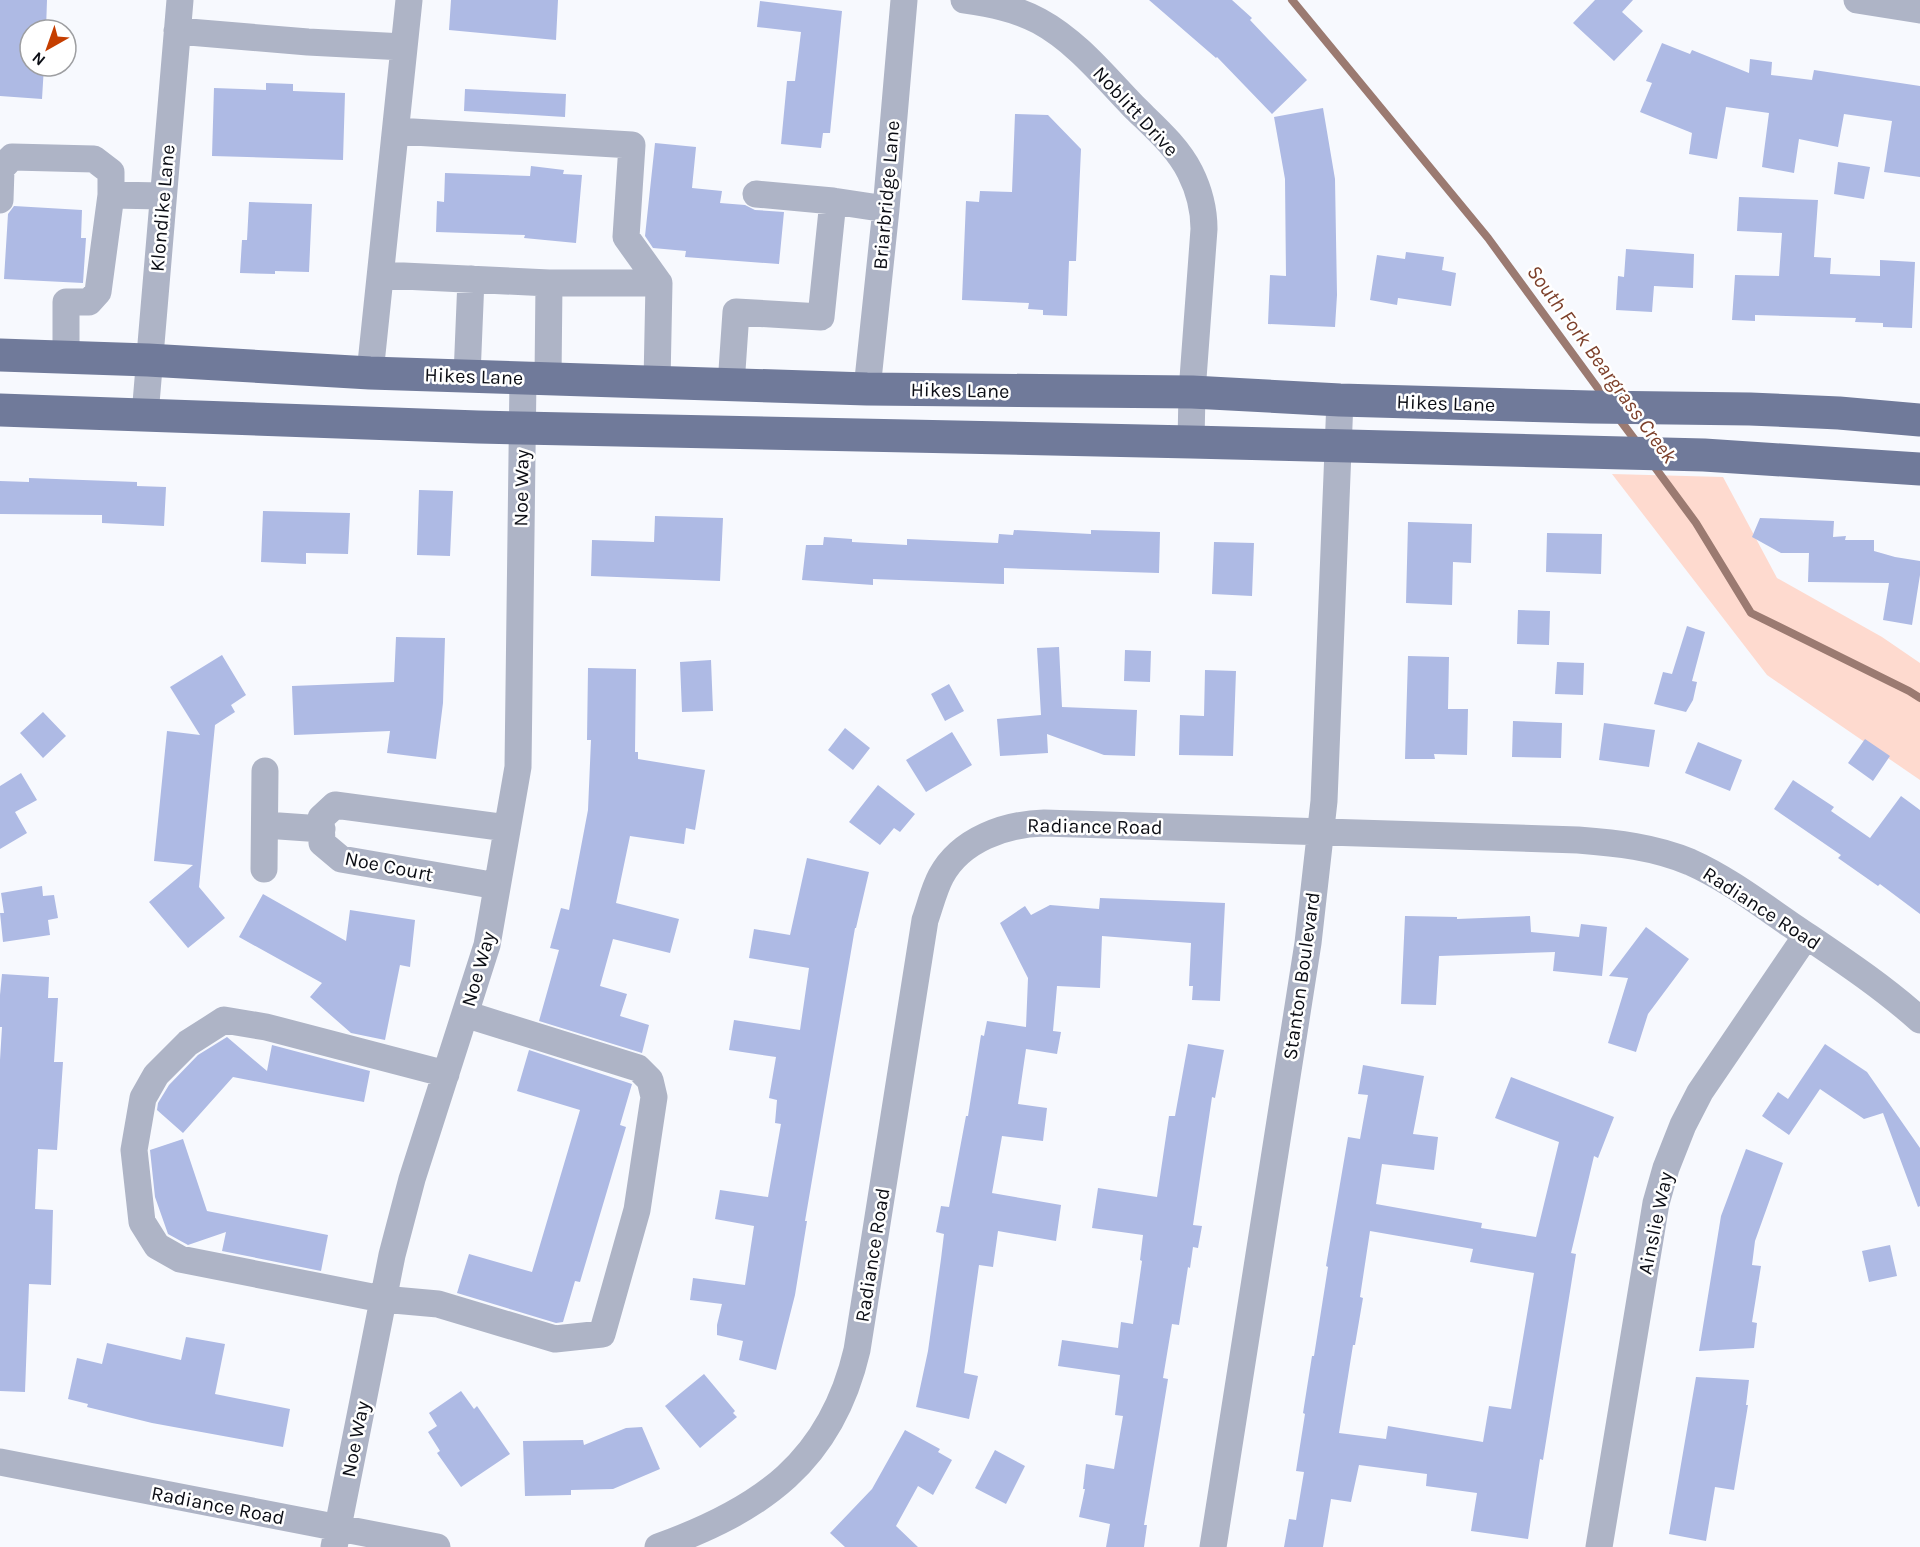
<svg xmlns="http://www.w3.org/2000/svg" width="1920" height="1547" viewBox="0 0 1920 1547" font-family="Karla,sans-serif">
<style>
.green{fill:#fedacf}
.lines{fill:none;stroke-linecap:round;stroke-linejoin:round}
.stream{stroke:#9b7a71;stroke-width:8}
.building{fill:#aebae4;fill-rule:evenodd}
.minor{stroke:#aeb4c6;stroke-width:27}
.major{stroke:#707a9a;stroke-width:33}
.labels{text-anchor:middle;stroke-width:5;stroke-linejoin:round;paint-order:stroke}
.street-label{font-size:20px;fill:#0b0d14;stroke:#fff}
.water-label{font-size:21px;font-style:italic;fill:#7d402b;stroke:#fff}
</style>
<rect width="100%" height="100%" fill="#f7f9fe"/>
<path class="green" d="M1612,474L1723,477L1777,578L1882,637L1920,663V780L1767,675Z"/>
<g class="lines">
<path class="stream" d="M1292,0L1488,238L1605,398
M1617,416L1638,444
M1651,462L1696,523L1751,613L1909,691L1920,698"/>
</g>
<path class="building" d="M0,0H47L46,30H30V66H44L42,99L0,96Z
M451,0H558L556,40L449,30Z
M1149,0H1232L1252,18L1250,20L1307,80L1272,114L1217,57L1216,58Z
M1595,0H1633L1622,12L1643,31L1614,61L1573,23Z
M760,1L842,11L830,133H823L821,148L781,144L787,81H795L801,32L757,27Z
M1662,43L1690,54L1692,50L1749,73L1750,59L1772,62L1771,75L1812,80L1814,70L1920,86V177L1884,172L1892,121L1844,114L1838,147L1799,139L1794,173L1762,167L1769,113L1726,107L1717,159L1689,154L1692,133L1640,112L1652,83L1646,81Z
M266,83L293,84V91L345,93L343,160L212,156L214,88L266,90Z
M465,89L566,94L565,117L464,111Z
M1323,108L1335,179L1337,295L1335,327L1268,324L1270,275L1286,276L1285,179L1274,117Z
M1015,114L1048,115L1081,149L1076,261H1069L1067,316L1043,315V310L1028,309L1029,303L962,300L966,201L979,202L980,191L1012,192Z
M655,143L696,147L692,188L722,191L720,203L745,205L755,210L784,212L779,264L685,257L686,251L653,248L645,236Z
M1838,162L1870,167L1864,199L1834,194Z
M531,166L564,170L563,174L582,175L576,243L524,238L525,235L436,232L437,201L444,202L445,173L530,176Z
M1739,197L1818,200L1814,257L1831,258L1830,274L1880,276V260L1915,262L1912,328L1883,327V323L1855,322L1856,318L1755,315V321L1732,320L1735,275L1779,276L1782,233L1737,231Z
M249,202L312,204L309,272L275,271V274L240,273L242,240H247Z
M14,206L82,210L81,238H86L83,283L4,279L8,214Z
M1626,249L1694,254L1693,288L1654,286L1652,312L1616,310L1618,276L1624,277Z
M1406,252L1444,257L1442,270L1456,273L1451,306L1398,298L1397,305L1370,300L1377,255L1405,259Z
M29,478L137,482V486L166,487L164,526L102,523V515L0,514V481L29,482Z
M419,490L453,491L450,556L417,555Z
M263,511L350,513L348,554L306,553V564L261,562Z
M655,516L723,518L720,581L591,576L592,540L654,542Z
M1760,518L1834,521L1833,537L1846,536L1845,540H1874V551L1895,557L1920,561V575L1912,625L1883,620L1889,583L1808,582L1809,553H1781L1752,537Z
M1408,522L1472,524L1471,563L1453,562L1452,605L1406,603Z
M1014,530L1091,534V530L1160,532L1159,573L1004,568V584L873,579V585L802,580L806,545H823L824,537L852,539V542L907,545V539L998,543L999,534L1013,535Z
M1547,533L1602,534L1601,574L1546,572Z
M1214,542L1254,543L1252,596L1212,594Z
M1518,610L1550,611L1549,645L1517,644Z
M1687,626L1705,632L1692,681L1697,682L1693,700L1686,712L1654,704L1663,672L1672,674Z
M396,637L445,638L443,703L436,759L387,753L390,731L294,735L292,686L394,682Z
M1059,647L1062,707L1137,710L1135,756L1104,755L1047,734L1048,753L1000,756L997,719L1041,715L1037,648Z
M1125,650L1151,651L1150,682L1124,681Z
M222,655L246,695L231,705L235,712L215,725L199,887L225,918L188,948L149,902L193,865L154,861L167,731L200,735L170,687Z
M1408,656L1449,657L1448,709H1468L1467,755L1434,754L1435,759H1405Z
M711,660L713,711L682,712L680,662Z
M1557,662L1584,663L1583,695L1555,694Z
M588,668L636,669L635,752H638V759L705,770L695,830L686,828L684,844L630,836L616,903L679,919L670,953L613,939L600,986L627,994L620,1016L649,1025L642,1053L539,1021L559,950L550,948L561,908L569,910L588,810L591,740H587Z
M1205,670L1236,671L1233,756L1179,755L1180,715L1204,716Z
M949,684L964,711L945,721L931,694Z
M43,712L66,736L43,758L20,733Z
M1513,721L1562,723L1561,758L1512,757Z
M1604,723L1655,730L1649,767L1599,760Z
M845,728L870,748L853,770L828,750Z
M952,732L972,765L926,792L906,760Z
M1865,739L1890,756L1873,781L1848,763Z
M1698,742L1742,760L1730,791L1685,773Z
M21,773L37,800L15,812L27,833L0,849V786Z
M1793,780L1834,807L1831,811L1870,838L1901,796L1920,810V914L1880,884L1878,886L1838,858L1841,855L1774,809Z
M878,785L915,814L900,832L894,828L880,845L849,822Z
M807,858L869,872L856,928H855L805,1221H807L795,1295L776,1370L739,1360L743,1341L717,1335V1325L722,1304L690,1300L693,1278L745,1285L754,1226L715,1219L720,1190L768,1197L781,1124L775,1123L777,1100L769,1098L776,1057L729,1050L734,1020L800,1030L809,968L749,958L754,929L790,935Z
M42,886L43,896L54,895L58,918L48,920L50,935L3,942L0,913H4L1,893Z
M263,894L346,941L350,910L415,920L410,967L400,965L385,1040L351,1033L310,997L322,983L239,937Z
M1100,898L1225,903L1220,1001L1192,1000L1193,986H1189L1191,943L1102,936L1100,988L1057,986L1053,1031L1061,1032L1057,1054L1026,1049L1018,1104L1047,1108L1043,1141L1002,1136L992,1193L1061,1205L1056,1241L998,1231L993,1267L979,1265L964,1373L978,1376L969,1419L916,1407L928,1351L941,1259L944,1234L936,1232L941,1206L949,1207L966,1116H968L981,1035L984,1036L987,1021L1026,1027L1028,978L1000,923L1025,906L1031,915L1050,905L1099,909Z
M1405,916L1457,917V919L1530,916L1531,932L1579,937L1581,924L1607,927L1602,976L1553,971L1555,952L1439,956L1436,1005L1401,1004Z
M1646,927L1689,959L1648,1014L1636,1052L1608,1043L1628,978L1609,976Z
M2,974L49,977L48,998H58L54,1062H63L57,1150L38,1149L35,1209L53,1210L51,1285L29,1284L25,1392L0,1391V1060L2,1027H0V995Z
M227,1037L267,1071L272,1045L370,1071L364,1102L233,1077L183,1133L157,1110L158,1103L169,1085L198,1055Z
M1188,1044L1224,1050L1215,1098L1212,1097L1193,1225L1202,1226L1198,1248L1193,1247L1190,1268L1188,1267L1179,1325L1172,1324L1163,1378L1168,1379L1144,1525H1147L1144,1547H1106L1110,1524L1079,1517L1085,1489H1083L1086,1464L1114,1469L1123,1416L1115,1415L1120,1375L1058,1366L1062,1340L1118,1348L1121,1322L1133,1324L1142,1261L1140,1260L1143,1235L1092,1228L1098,1188L1157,1197L1169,1116H1175Z
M1825,1044L1867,1072L1920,1148V1206L1918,1207L1883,1113L1864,1119L1820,1089L1789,1135L1762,1116L1778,1092L1788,1099Z
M529,1050L632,1084L620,1125L626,1127L580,1282L575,1281L563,1322L556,1323L457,1293L469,1254L532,1272L580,1110L517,1091Z
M1363,1065L1424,1076L1413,1134L1438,1137L1434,1170L1382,1164L1376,1204L1482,1223L1481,1228L1536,1237L1559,1142L1495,1118L1511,1077L1614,1117L1598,1158L1594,1156L1571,1253L1576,1254L1543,1460L1540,1459L1528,1539L1471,1531L1477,1493L1426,1486L1427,1474L1359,1465L1351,1502L1331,1499L1323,1547H1284L1289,1519L1296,1520L1304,1472L1296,1471L1305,1414L1303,1413L1312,1356H1314L1328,1267L1326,1266L1348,1137L1360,1139L1368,1095L1358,1094ZM1370,1231L1473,1249L1470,1262L1534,1273L1511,1409L1489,1406L1483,1442L1388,1426L1386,1439L1339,1433L1353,1345H1355L1363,1298L1360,1297Z
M183,1139L207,1211L328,1235L321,1271L222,1251L226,1232L188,1245L168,1234L155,1197L150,1150Z
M1746,1149L1783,1163L1755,1241L1752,1265L1761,1266L1752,1322L1757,1323L1754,1348L1699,1351L1721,1216Z
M1890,1245L1897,1276L1869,1282L1862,1251Z
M186,1337L225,1344L215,1394L290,1409L283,1447L152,1423L87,1407L88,1404L68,1399L77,1358L102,1364L107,1343L181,1360Z
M704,1374L735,1411L733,1413L737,1417L700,1448L665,1406Z
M1696,1377L1749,1380L1746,1405H1748L1734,1490L1715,1487L1706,1541L1669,1534Z
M461,1391L474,1409L477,1406L510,1454L461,1487L437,1453L440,1451L428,1432L437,1426L429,1413Z
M642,1427L660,1469L613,1489L571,1490V1495L525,1496L523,1441L583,1440L584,1445L626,1428Z
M905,1430L940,1449L938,1452L952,1460L933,1495L918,1486L896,1526L918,1547H845L830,1533L872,1489Z
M995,1450L1025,1466L1006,1504L975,1488Z"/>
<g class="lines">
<path class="minor" d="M964,0C990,4 1015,8 1039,21C1076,41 1104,76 1133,106C1153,126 1177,146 1190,172C1199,190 1204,209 1204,229L1192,392L1191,442
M1857,0L1920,10
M177,31L308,42L404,47
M396,131L632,145L626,237L659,283L657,382
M756,194L833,201
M111,195L163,196
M0,200L1,169L12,157L94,159L111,172V195L98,292L89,302H66V357
M382,275L549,283H659
M370,373L409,0
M467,376L471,279
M548,378L549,283
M731,385L736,312L821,317L833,201L886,209
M867,389L886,209L904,0
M145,415L180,0
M265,825L322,829
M264,869L265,771
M497,886L341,859L322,843L321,818L335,805L507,828
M446,1074L266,1027L224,1020L188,1043L156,1075L143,1098L134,1150L142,1222L157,1246L180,1259L382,1299L438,1304L555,1339L602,1334L637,1210L654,1097L650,1080L638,1068L465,1014
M0,1462L437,1547
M334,1547L392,1255L412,1179L487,945L518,767L523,378
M658,1547C761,1510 831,1462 857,1350L925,920C930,906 934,889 941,876C961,839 1006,824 1044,823L1578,840C1617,843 1654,847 1690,862C1726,878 1759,903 1791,925C1835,955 1880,984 1920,1020
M1213,1547L1308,943L1324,801L1340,400
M1599,1547L1656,1203L1666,1168L1683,1125L1700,1092L1806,936"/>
<path class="major" d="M0,355L148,360L370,373L867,389L1192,392L1340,400L1591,407L1750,409L1839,413L1920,420
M0,410L478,427L1191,442L1704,455L1920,469"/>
</g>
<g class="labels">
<g class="street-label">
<text transform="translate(1136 111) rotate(47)" y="7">Noblitt Drive</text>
<text transform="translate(886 195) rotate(-85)" y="7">Briarbridge Lane</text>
<text transform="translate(162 208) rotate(-85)" y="7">Klondike Lane</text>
<text transform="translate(474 376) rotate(2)" y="7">Hikes Lane</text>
<text transform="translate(960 390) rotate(1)" y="7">Hikes Lane</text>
<text transform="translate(1446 403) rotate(2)" y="7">Hikes Lane</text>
<text transform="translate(521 488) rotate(-89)" y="7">Noe Way</text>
<text transform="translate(1095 826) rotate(1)" y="7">Radiance Road</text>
<text transform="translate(389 866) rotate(11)" y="7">Noe Court</text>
<text transform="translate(1762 908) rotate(33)" y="7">Radiance Road</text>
<text transform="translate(478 969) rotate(-74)" y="7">Noe Way</text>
<text transform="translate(1301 976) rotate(-82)" y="7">Stanton Boulevard</text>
<text transform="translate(1655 1223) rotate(-78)" y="7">Ainslie Way</text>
<text transform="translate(872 1255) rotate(-81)" y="7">Radiance Road</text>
<text transform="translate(355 1439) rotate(-79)" y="7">Noe Way</text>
<text transform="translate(218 1505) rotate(11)" y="7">Radiance Road</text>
</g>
<g class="water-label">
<text transform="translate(1602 364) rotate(54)" y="7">South Fork Beargrass Creek</text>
</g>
</g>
<g transform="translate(48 48) rotate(220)"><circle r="28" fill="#ffffff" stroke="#9d9ea1" stroke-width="1.5"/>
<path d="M0-4.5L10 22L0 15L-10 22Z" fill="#c53e00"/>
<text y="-9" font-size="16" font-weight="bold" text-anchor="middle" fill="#0b0d14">N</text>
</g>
</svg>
